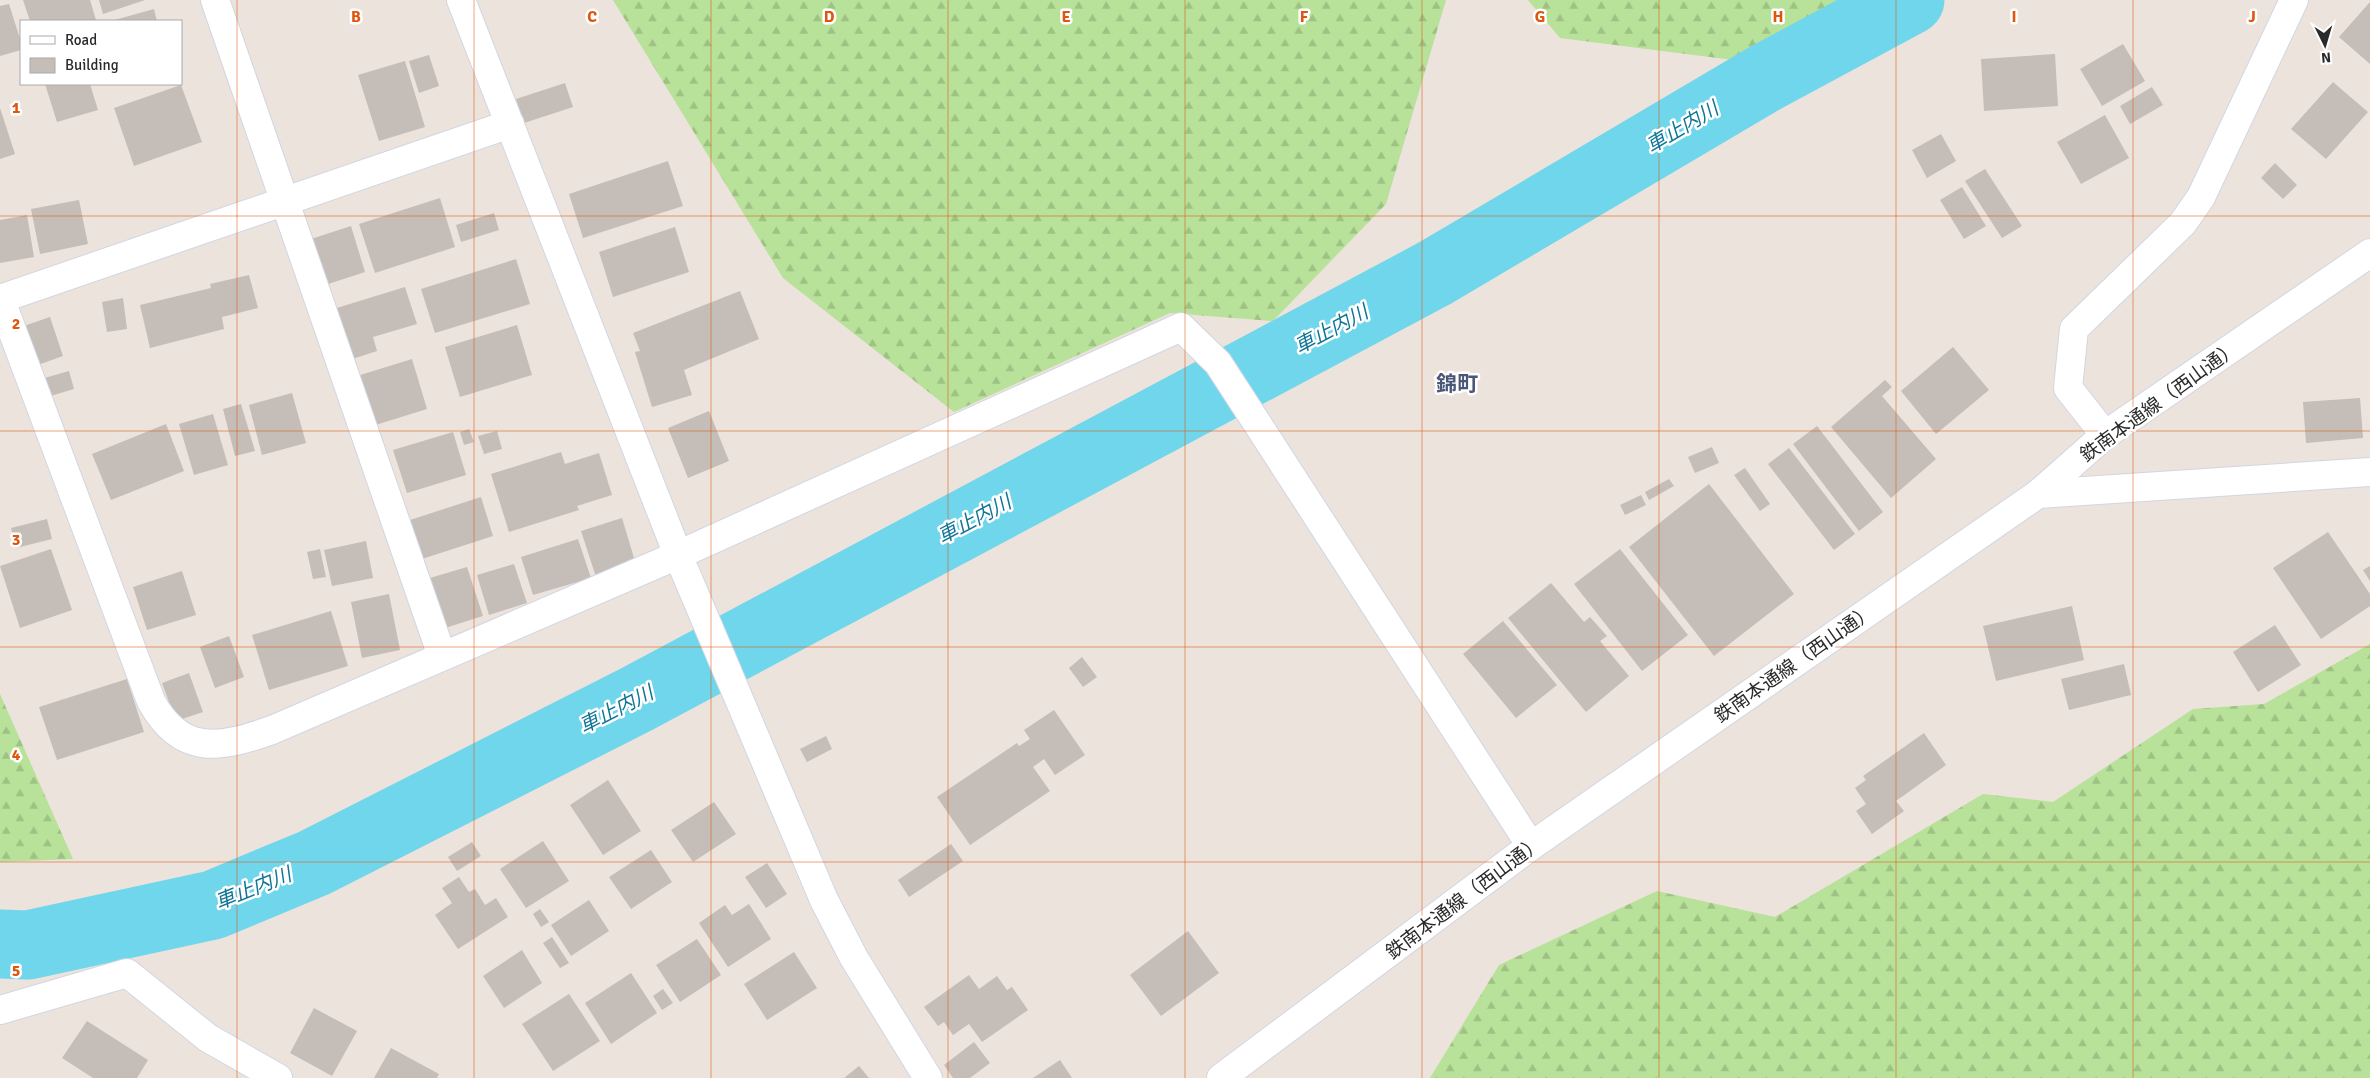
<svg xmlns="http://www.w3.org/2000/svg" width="2370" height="1078" viewBox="0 0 2370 1078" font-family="Signika,'Noto Sans JP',sans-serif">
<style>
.forest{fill:url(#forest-firs)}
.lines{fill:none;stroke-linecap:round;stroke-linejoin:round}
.river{stroke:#70d6ec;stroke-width:69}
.building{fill:#c4bdb8}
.minor-casing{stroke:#d1d6e2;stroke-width:30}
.minor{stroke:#fff;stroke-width:28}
.grid{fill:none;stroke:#de570e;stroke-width:1;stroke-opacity:0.55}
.labels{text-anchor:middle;stroke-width:5;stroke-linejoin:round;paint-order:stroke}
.street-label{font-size:19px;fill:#2a2a2a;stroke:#fff}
.water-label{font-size:20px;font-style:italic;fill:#107497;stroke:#fff}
.quarter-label{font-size:21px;font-weight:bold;fill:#4b5779;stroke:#fff}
.grid-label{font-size:16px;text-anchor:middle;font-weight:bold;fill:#de570e;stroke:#fff;stroke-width:5;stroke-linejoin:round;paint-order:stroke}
</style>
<defs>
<pattern id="forest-firs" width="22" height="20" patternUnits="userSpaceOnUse" patternTransform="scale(1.25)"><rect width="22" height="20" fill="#b8e199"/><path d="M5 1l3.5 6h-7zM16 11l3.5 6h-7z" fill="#9ec184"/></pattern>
</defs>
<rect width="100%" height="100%" fill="#ece3dc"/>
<path class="forest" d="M613,0H1446L1386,204L1273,321L1170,313L954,412L783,278Z
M1528,0H1858L1757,63L1560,38Z
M2370,644V1078H1430L1499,965L1657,891L1775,917L1983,794L2053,802L2193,709L2264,704Z
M0,694L73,859L0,862Z"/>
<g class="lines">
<path class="river" d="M0,944L28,945L213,905L314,863L637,699L1435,273L1765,78L1910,0"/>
</g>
<path class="building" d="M23,0H90L96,20L30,21Z
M99,0H145L103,14Z
M2370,2V64L2339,37Z
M9,4L21,42V50L0,56V6Z
M154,9L157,21H111Z
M2123,44L2145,81L2102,106L2080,69Z
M2055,54L2058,106L1984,111L1981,59Z
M429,55L439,86L419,93L409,61Z
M405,61L425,127L379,141L358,75Z
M2333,82L2368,112L2326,159L2291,129Z
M565,83L573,107L524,123L516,99Z
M45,84H90L98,110L57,122Z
M181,85L202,142L134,166L114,108Z
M2152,87L2163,105L2130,124L2120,106Z
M0,108L15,154L0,159Z
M2105,115L2129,158L2081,184L2057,142Z
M1941,134L1956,161L1927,178L1912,150Z
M668,161L683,206L583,238L569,194Z
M2275,163L2297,185L2283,199L2261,178Z
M1985,169L2022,226L2002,238L1965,181Z
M1962,187L1986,226L1964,239L1940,200Z
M440,198L455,247L375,273L359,224Z
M79,200L88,244L40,254L31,209Z
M494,213L499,230L461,242L456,225Z
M27,215L34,257L0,263V220Z
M351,226L365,272L319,287L305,241Z
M675,227L689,272L613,297L599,252Z
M516,259L530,304L435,333L421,289Z
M249,275L258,308L222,317L224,329L150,348L140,305L211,288L210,284Z
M405,287L417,324L373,337L377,351L343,362L327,311Z
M740,291L759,339L684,370L692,395L652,407L635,352L640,351L633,333Z
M123,298L127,329L107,332L102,302Z
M50,317L63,356L35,366L21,327Z
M517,325L532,375L460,397L445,347Z
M1953,347L1989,390L1936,434L1901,391Z
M412,359L427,409L369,427L354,377Z
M69,371L74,389L47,397L41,379Z
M1885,380L1892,387L1882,396L1936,459L1891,498L1831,427Z
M292,393L306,443L262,455L249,405Z
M2360,398L2363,438L2306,443L2303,402Z
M241,404L255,451L235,456L223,409Z
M709,411L729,461L688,478L668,428Z
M213,414L228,465L194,475L179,424Z
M166,424L184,471L111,500L92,454Z
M1817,426L1883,512L1859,531L1793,444Z
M469,429L474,442L464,445L460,432Z
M497,431L502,449L484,454L478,436Z
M453,432L466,475L407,493L393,450Z
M1712,447L1719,463L1695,473L1688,457Z
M1789,448L1855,534L1834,550L1768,464Z
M561,452L565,464L599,453L612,495L577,506L579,510L509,532L491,474Z
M1745,468L1770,504L1760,511L1734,475Z
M1669,479L1674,486L1649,500L1645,492Z
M1709,484L1794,594L1714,656L1629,547Z
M1641,495L1646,505L1625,515L1620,505Z
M481,497L493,536L422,559L410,520Z
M622,518L637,568L597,580L581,531Z
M47,519L52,539L16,548L11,528Z
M2328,532L2370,594V606L2321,639L2273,568Z
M578,539L591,578L533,595L521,557Z
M366,541L373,578L332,586L324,550Z
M51,549L72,610L20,628L0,566Z
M320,549L326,577L313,579L307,552Z
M1620,549L1688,635L1642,671L1574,584Z
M514,564L527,603L489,615L477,575Z
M2370,566V581L2363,570Z
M467,567L483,616L445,628L430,578Z
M182,571L196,615L147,630L133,587Z
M1551,583L1584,622L1590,617L1607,636L1600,641L1629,676L1586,712L1508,618Z
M389,594L400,650L362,658L351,602Z
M2072,606L2084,660L1996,681L1983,626Z
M331,611L348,666L269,690L252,635Z
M1503,621L1557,685L1516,718L1463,654Z
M2275,625L2301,665L2258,692L2233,652Z
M229,636L244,677L215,688L200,647Z
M1082,657L1097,677L1083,687L1069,668Z
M2124,664L2131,695L2069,710L2061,679Z
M189,673L203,712L176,721L162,683Z
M127,679L144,732L57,760L39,707Z
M1054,710L1085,755L1055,775L1044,759L1033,767L1050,791L970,845L937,797L1017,743L1019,746L1030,739L1024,730Z
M1924,733L1946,765L1896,801L1904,811L1872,834L1856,811L1866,804L1855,788L1866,780L1863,776Z
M826,736L832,749L807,762L800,749Z
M608,780L641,831L603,855L570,805Z
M714,802L736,834L693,862L671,830Z
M543,841L569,881L526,908L500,869Z
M472,842L481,856L457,871L448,857Z
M951,844L963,861L909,897L898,880Z
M651,850L672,882L631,909L609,877Z
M767,863L787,894L766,908L745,877Z
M459,877L469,892L475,889L485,905L496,898L508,917L458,949L435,915L452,903L442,888Z
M589,900L609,931L571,956L551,925Z
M749,904L771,939L728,967L699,923L725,905L732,915Z
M540,909L549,922L541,927L533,914Z
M1188,931L1219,973L1161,1016L1130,975Z
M552,937L569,963L560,968L543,943Z
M697,939L721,975L680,1002L656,965Z
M522,950L542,983L504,1008L483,976Z
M794,952L817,988L767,1020L744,984Z
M631,973L657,1013L611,1044L585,1003Z
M969,975L979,989L997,976L1007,990L1012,987L1028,1010L982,1042L969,1024L953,1035L944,1022L938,1026L924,1007Z
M663,989L673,1003L662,1010L653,996Z
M569,994L600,1041L553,1071L522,1024Z
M314,1008L357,1031L332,1076L290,1053Z
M87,1021L148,1060L137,1078H93L62,1058Z
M974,1042L990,1063L970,1078H953L944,1065Z
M391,1048L439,1074L437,1078H374Z
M1060,1060L1072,1078H1033Z
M859,1066L869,1078H844Z"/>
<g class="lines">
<defs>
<path id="minor" d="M215,0L442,656
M0,298L151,701C181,757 221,748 272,730L678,555L461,0
M0,299L510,124
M2105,435L2068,388L2074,329L2183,223L2201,197L2294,0
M2038,494L2370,472
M0,1010L127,973L208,1038L278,1078
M928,1078L854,958L824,900L678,555L1181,327L1218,363L1531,846
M1221,1078L1531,846L2038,494L2105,435L2370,253"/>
</defs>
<use href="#minor" class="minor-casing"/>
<use href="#minor" class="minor"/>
</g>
<path class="grid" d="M237,0V1078M474,0V1078M711,0V1078M948,0V1078M1185,0V1078M1422,0V1078M1659,0V1078M1896,0V1078M2133,0V1078M0,216H2370M0,431H2370M0,647H2370M0,862H2370"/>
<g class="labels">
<g class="street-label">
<text transform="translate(2159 401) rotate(-36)" y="7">鉄南本通線（西山通）</text>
<text transform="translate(1794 663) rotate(-35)" y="7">鉄南本通線（西山通）</text>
<text transform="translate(1464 897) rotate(-37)" y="7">鉄南本通線（西山通）</text>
</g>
<g class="water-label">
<text transform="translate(1682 127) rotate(-31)" y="7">車止内川</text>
<text transform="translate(1331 329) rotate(-28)" y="7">車止内川</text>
<text transform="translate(974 519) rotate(-28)" y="7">車止内川</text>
<text transform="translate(616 709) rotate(-27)" y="7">車止内川</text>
<text transform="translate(253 888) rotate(-22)" y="7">車止内川</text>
</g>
<g class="quarter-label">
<text x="1457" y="391">錦町</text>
</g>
</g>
<g class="grid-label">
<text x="356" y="22">B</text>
<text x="592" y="22">C</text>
<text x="829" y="22">D</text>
<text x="1066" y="22">E</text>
<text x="1304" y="22">F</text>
<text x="1540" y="22">G</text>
<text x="1778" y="22">H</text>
<text x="2014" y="22">I</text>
<text x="2252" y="22">J</text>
<text x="16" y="113">1</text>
<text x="16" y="329">2</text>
<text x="16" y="545">3</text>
<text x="16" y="760">4</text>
<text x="16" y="976">5</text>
</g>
<rect x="20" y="20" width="162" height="65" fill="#ffffff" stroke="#aaaaaa"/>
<rect x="30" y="36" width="25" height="8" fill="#ffffff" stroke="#aaaaaa"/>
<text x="65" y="45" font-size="15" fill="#2a2a2a">Road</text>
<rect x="30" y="58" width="25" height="15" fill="#c4bdb8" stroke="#aaaaaa"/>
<text x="65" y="70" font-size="15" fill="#2a2a2a">Building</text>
<g transform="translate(2325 45) rotate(175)" stroke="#ffffff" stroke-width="4" paint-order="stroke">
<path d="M0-4L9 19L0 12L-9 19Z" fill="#2a2a2a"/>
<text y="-8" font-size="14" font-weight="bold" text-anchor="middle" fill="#2a2a2a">N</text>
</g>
</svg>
